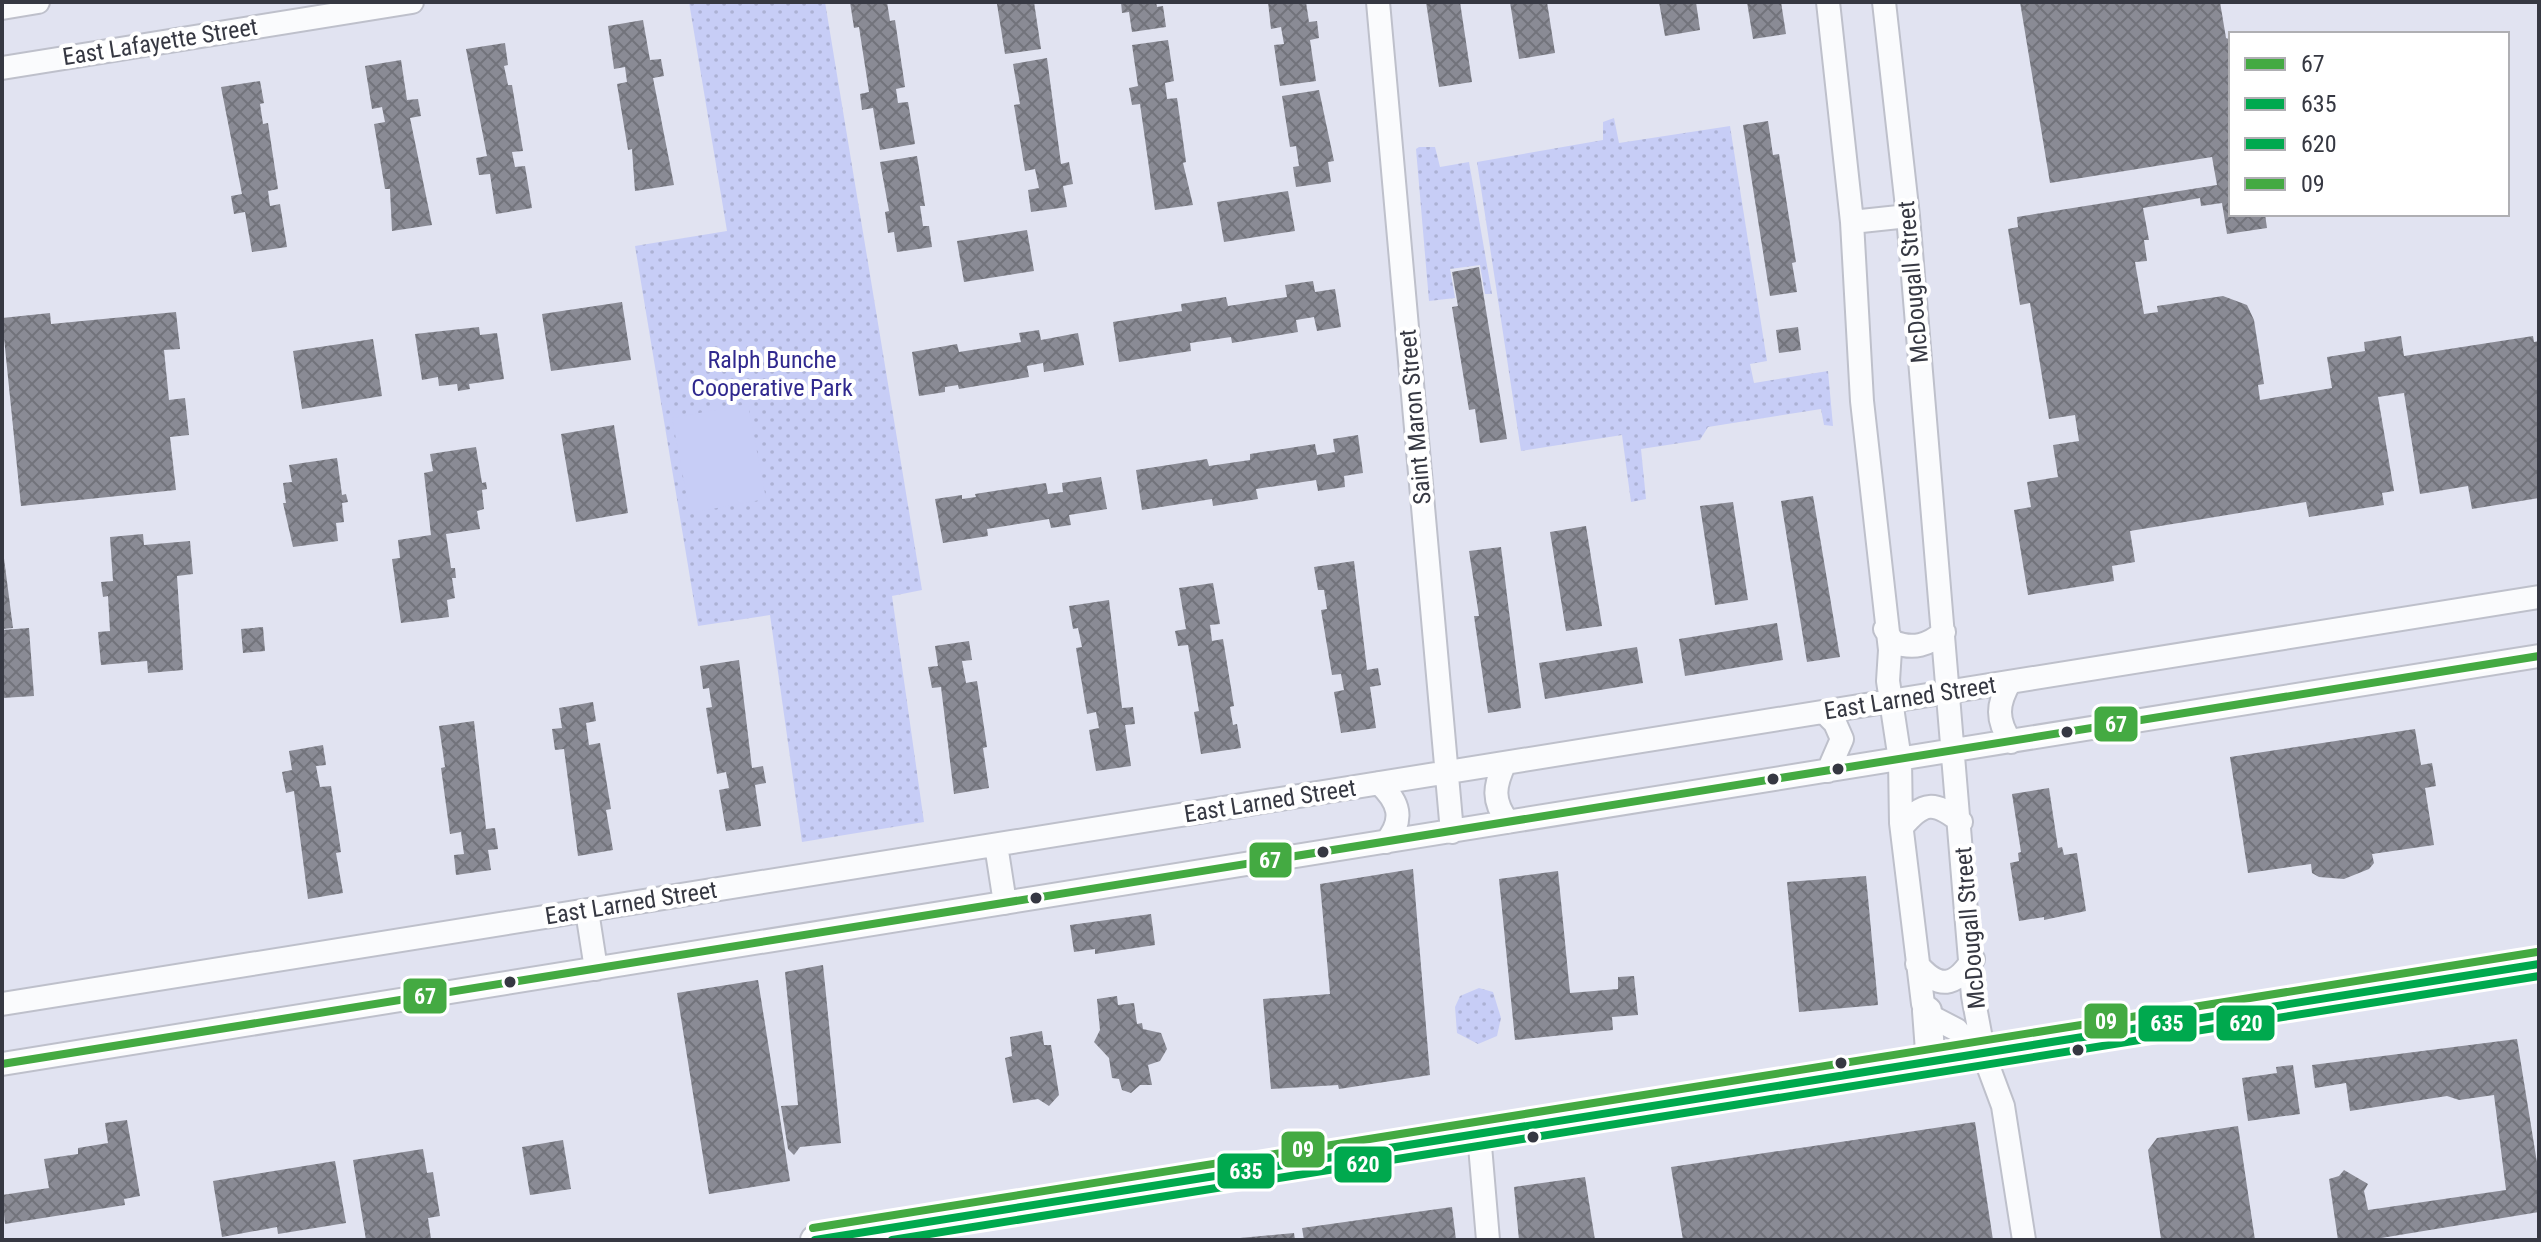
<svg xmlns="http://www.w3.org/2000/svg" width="2541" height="1242" viewBox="0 0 2541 1242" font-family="'Roboto Condensed',sans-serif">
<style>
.green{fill:url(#green-dots)}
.pitch{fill:#c7cdf6}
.building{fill:url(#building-cross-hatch)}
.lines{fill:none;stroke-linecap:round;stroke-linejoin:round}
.minor-casing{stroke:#bec0cb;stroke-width:26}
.major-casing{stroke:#bec0cb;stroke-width:32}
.minor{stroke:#fafbfd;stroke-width:22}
.major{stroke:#fafbfd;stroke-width:28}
.bus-1-casing{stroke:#fff;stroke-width:14}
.bus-2-casing{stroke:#fff;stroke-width:14}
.bus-3-casing{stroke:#fff;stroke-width:14}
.bus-4-casing{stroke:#fff;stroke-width:14}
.bus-1{stroke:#44aa42;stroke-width:8}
.bus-2{stroke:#00a94e;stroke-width:8}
.bus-3{stroke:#00a94e;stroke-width:8}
.bus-4{stroke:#44aa42;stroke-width:8}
.bus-dot{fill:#363842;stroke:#fff;stroke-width:3}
.labels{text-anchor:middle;stroke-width:8;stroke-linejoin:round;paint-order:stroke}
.street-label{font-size:24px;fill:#363842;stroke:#fff}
.park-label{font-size:24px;fill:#30298e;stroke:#fff}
.line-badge{stroke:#fff;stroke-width:3}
.badge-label{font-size:22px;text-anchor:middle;font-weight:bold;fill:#fff}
</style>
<defs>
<pattern id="green-dots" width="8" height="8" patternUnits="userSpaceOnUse" patternTransform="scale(2)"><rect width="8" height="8" fill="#c7cdf6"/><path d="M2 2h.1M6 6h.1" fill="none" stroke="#acb1d4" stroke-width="1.8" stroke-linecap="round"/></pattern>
<pattern id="building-cross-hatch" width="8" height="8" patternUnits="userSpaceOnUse" patternTransform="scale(2)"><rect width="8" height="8" fill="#8a8b95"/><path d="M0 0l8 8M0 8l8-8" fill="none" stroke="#72737b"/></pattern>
</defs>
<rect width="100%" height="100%" fill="#e1e3f1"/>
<path class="green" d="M689,2H825L922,590L892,596L924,822L802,842L770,615L698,626L635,246L727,231Z
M1614,118L1619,143L1730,126L1767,361L1750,364L1754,383L1828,371L1833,426L1824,425L1821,409L1708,427L1700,440L1641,449L1646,499L1631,502L1622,435L1521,451L1477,162L1603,140V122Z
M1419,147H1435L1440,167L1469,162L1492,294H1485L1480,265L1450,269L1455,298L1429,301L1416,149Z
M1479,988L1493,992L1501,1018L1497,1036L1478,1044L1457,1033L1455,1007L1460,996Z"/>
<path class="pitch" d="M748,404L766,499L690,513L672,418Z"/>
<path class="building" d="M850,2H887L890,21L895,20L905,87L896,89L898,103L908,102L915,144L880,150L873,108L862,110L860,94L869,92L859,27L854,28Z
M1002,2H1034L1041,49L1005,54L997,4Z
M1121,2H1156L1157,7L1163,6L1166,27L1132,32L1129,12L1122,13Z
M1268,2H1306L1309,22L1317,21L1319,38L1310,40L1316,81L1280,86L1274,45L1284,44L1281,27L1271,29Z
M1426,2H1460L1472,82L1439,87Z
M1510,2H1547L1555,53L1519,59Z
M1659,2H1696L1700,30L1665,36Z
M1747,2H1781L1786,34L1753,39Z
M2020,2H2220L2226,38L2231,40V214H2265L2267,228L2227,234L2222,203L2201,206L2200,198L2143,208L2149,240H2144L2147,261L2135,262L2144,314L2158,312L2157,306L2223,296L2247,305L2254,320L2264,384L2258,385L2260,400L2332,388L2327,357L2365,351L2364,342L2401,336L2404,356L2533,336L2534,342L2539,341V498L2472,509L2468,486L2420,494L2404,393L2378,397L2394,491L2382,493L2384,505L2309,517L2306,502L2130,531L2135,562L2112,566L2114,581L2028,595L2014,510L2031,507L2027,482L2058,477L2053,445L2079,441L2075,415L2049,419L2030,303L2020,305L2008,229L2018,227L2017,217L2217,185L2212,157L2050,183Z
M643,20L650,60L661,59L664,76L653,78L674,185L635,191L632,149L628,150L617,84L627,82L625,67L614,69L608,26Z
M1168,40L1174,81L1165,83L1167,99L1177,98L1186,162L1183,163L1193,205L1155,210L1140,104L1132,105L1129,88L1138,86L1132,45Z
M505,43L508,65L504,66L508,85H512L523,151L512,152L515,167L525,166L532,208L496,214L490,174L479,175L476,158L487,156L466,49Z
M1047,58L1061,164L1069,162L1073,184L1063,186L1067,207L1031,212L1028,190L1039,188L1035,169L1025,171L1014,105L1020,104L1013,64Z
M401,60L407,100L418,99L421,116L410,118L432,225L392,231L390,189H385L374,124L385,122L382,107L372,109L365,66Z
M260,81L264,103L260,104L263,124L268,123L278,189L268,191L270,206L280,204L287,247L252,252L245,212L234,214L231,196L242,194L221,87Z
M1319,90L1334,161L1328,162L1331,182L1296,187L1293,167L1299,166L1296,146L1290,147L1282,96Z
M1768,121L1773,155L1779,154L1796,262L1792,263L1797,292L1770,296L1743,125Z
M917,156L925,206H920L923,226H929L932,247L897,252L894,232L888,233L885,212L889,211L880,162Z
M1288,191L1295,231L1224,242L1217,202Z
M1027,230L1034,271L964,282L957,241Z
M1479,267L1507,439L1480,443L1475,409L1469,410L1452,307L1458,306L1452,272Z
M1313,281L1315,292L1335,289L1341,327L1317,331L1314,317L1296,320L1298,332L1232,343L1231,337L1190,343L1191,351L1119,362L1113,322L1182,311L1181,304L1226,297L1228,306L1287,297L1285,285Z
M622,302L631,360L551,371L542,314Z
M176,312L180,349L164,350L169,400L185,398L189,435L170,437L176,490L21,506L2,318L50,313L51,324Z
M479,327L480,335L497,333L504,379L469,384L470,389L458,391L457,384L439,386L438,377L422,380L415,334Z
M1798,327L1801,350L1779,353L1776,330Z
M1039,330L1041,340L1078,333L1084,365L1044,372L1043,363L1027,366L1029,377L959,389L958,385L945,387V392L919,396L912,352L957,344L959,352L1021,342L1019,333Z
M373,339L382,396L302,409L293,351Z
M614,425L628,513L576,522L561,434Z
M1358,435L1363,473L1344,476L1345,487L1318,491L1316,480L1256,489L1258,499L1213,506L1212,499L1142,510L1136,470L1207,459L1209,466L1250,460V454L1315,444L1317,455L1335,452L1333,439Z
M476,447L482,483L486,482L487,489L482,490L484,509L477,511L480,529L446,534L451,568H455L456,578H452L455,598L447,600L449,617L401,623L392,559L400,558L398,540L431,535L424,473L433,471L430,454Z
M337,458L342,495L346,494L348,502L342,503L344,522L336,523L338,541L293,547L283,503H286L283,483L292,482L289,465Z
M1101,477L1107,509L1069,515L1071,525L1051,528L1049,519L987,529L988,536L943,543L935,499L962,495V499L976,497L975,494L1046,483L1048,494L1063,492L1062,483Z
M1813,496L1840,657L1807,662L1781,501Z
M1733,502L1748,600L1715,605L1700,506Z
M1586,526L1602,626L1566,631L1550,532Z
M143,534L144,545L190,541L193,574L177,576L183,670L148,673L147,661L101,665L98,632L110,631L108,596L103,597L101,582L113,581L110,537Z
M2,543L13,628L2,629Z
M1501,547L1521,708L1488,713L1474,616H1479L1469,551Z
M1354,561L1367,670L1378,668L1381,685L1370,687L1376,728L1341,733L1334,692L1344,690L1341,674L1332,675L1321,610L1327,609L1324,590H1318L1314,567Z
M1213,583L1220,624L1210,625L1212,641L1223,639L1234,706L1230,707L1233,725L1237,724L1241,748L1201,754L1194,712L1199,711L1188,645L1178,646L1175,631L1186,629L1179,588Z
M1109,600L1122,708L1133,707L1135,724L1125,725L1131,766L1096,771L1089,730L1099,728L1096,712L1087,714L1076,648L1082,647L1078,628L1073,629L1069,606Z
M1777,623L1783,660L1685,676L1679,639Z
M263,627L265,651L243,653L241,629Z
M29,628L34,696L2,698V630Z
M969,641L972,660L962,661L966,683L977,681L987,747L983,748L989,788L954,794L941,687L932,688L928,667L938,666L935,646Z
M1637,647L1643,683L1545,699L1539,663Z
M739,660L752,768L763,766L766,783L755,785L761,826L726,831L719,790L729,788L726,772L717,774L706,708L712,707L709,688L703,689L700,666Z
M593,702L596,721L586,723L589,745L600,743L611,809L606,810L613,850L578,856L564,749L555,750L552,729L562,728L559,708Z
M474,721L486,829L495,828L498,849L488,850L491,870L456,875L454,855L464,854L461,832L450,834L441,768L445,767L439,726Z
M2415,729L2421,765L2432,763L2436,786L2425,788L2434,845L2372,854L2374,863L2369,869L2344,879L2319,877L2312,873L2311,864L2248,873L2230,757Z
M323,745L326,765L316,766L320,787L331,786L341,852L336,853L343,893L308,899L294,791L286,793L282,772L292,770L289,751Z
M2049,788L2058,848L2062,847L2064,855L2077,853L2086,911L2044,920V917L2019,921L2010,863L2019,861L2018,853L2021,852L2012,794Z
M1413,869L1430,1075L1339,1089L1338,1085L1271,1089L1263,999L1330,994L1320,884Z
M1558,871L1570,993L1618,989V977L1634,976L1638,1015L1612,1017L1613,1030L1515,1040L1499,879Z
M1866,876L1878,1005L1799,1012L1787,882Z
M1151,914L1155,945L1095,954V949L1074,952L1070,925Z
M823,965L841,1143L800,1147L794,1155L788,1149L781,1106L798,1105L785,972Z
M758,980L790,1181L709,1194L677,993Z
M1117,996L1118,1005L1134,1003L1137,1024L1142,1023L1143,1029L1161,1033L1167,1049L1160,1061L1148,1065L1152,1085H1140L1131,1093L1122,1090L1119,1079L1112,1078L1109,1058L1094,1042L1100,1030L1097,999Z
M1042,1031L1044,1045H1051L1059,1095L1049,1106L1038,1099L1013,1103L1005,1058L1012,1056L1010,1037Z
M2517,1039L2539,1175V1212L2369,1240H2338L2329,1179L2339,1176L2344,1170L2368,1184L2364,1191L2368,1210L2506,1190L2494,1095L2459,1100L2447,1096L2350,1111L2346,1083L2315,1088L2312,1065Z
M2293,1065L2300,1114L2248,1121L2242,1078L2277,1073L2276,1067Z
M127,1120L140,1196L124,1199L125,1205L5,1224L2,1195L49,1188L44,1159L78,1154V1148L108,1143L105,1123Z
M1975,1122L1993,1240H1683L1671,1167Z
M2238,1126L2255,1240L2161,1239L2148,1150L2157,1138Z
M563,1140L571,1189L530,1195L522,1147Z
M423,1149L427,1173L433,1172L440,1216L428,1218L431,1239L366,1240L353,1160Z
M335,1161L346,1223L278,1234L277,1227L222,1237L213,1181Z
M1585,1177L1595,1240H1519L1514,1187Z
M1452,1207L1456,1240H1304L1302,1228Z
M1294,1233L1295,1240H1241L1240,1238Z"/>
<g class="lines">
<defs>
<path id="minor" d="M1378,2L1452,832
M1828,2L1852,222L1862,401L1890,650L1888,681L1900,760L1901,823L1923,1004L1930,1016L1957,1030L1969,1045L1984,1055L1973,996L1908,216L1884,2
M2,8L38,2
M2,68L412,2
M1852,222L1908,216
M1885,629L1893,642C1914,650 1928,645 1944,632
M2010,682C1997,704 1996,720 2011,742
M1824,712L1835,723L1842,739L1828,771
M1505,763C1494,786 1492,801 1508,822
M1379,783C1399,802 1405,819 1386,842
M1902,827C1924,801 1934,801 1961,822
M996,845L1005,903
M587,911L596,969
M1917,964C1939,990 1955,987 1973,959
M2,1004L2539,597
M1984,1055L2003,1106L2024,1240
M2,1064L2539,656
M1479,1134L1488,1240"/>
<path id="major" d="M1914,1065L1930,1051L1927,1011
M815,1240L1984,1055L2148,1024L2539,964"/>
</defs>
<use href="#minor" class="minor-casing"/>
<use href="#major" class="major-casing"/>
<use href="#minor" class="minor"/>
<use href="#major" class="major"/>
<defs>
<path id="bus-1" d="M2,1064L2539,656"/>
<path id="bus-2" d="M815,1240L2539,964"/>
<path id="bus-3" d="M892,1240L2539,976"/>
<path id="bus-4" d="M813,1228L2537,952"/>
</defs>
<use href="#bus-1" class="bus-1-casing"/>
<use href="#bus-2" class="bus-2-casing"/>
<use href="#bus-3" class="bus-3-casing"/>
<use href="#bus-4" class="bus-4-casing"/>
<use href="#bus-1" class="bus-1"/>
<use href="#bus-2" class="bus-2"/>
<use href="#bus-3" class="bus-3"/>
<use href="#bus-4" class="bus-4"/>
</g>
<g class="bus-dot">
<circle cx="2067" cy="732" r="7"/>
<circle cx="1838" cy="769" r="7"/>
<circle cx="1773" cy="779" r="7"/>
<circle cx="1323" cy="852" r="7"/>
<circle cx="1036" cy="898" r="7"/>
<circle cx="510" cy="982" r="7"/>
<circle cx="2078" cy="1050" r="7"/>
<circle cx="1841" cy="1063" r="7"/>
<circle cx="1533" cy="1137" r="7"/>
</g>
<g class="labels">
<g class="street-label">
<text transform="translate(160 42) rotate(-9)" y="8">East Lafayette Street</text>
<text transform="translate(1913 282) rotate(-95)" y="8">McDougall Street</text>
<text transform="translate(1415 417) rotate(-95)" y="8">Saint Maron Street</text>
<text transform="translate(1910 698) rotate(-9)" y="8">East Larned Street</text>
<text transform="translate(1270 801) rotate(-9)" y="8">East Larned Street</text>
<text transform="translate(631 903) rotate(-9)" y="8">East Larned Street</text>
<text transform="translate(1970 928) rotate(-95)" y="8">McDougall Street</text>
</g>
<g class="park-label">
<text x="772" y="368">Ralph Bunche<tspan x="772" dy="28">Cooperative Park</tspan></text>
</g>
</g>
<g class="line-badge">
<rect x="2093" y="705" width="46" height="38" rx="8" fill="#44aa42"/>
<rect x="1248" y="841" width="45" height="38" rx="8" fill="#44aa42"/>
<rect x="402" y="977" width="46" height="38" rx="8" fill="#44aa42"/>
<rect x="2083" y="1002" width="46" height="38" rx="8" fill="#44aa42"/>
<rect x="2215" y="1004" width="61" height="38" rx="8" fill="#00a94e"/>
<rect x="2137" y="1004" width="61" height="39" rx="8" fill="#00a94e"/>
<rect x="1280" y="1130" width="46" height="39" rx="8" fill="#44aa42"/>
<rect x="1333" y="1145" width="60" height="39" rx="8" fill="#00a94e"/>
<rect x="1216" y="1152" width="60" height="38" rx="8" fill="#00a94e"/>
</g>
<g class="badge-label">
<text x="2116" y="732">67</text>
<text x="1270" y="868">67</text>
<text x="425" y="1004">67</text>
<text x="2106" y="1029">09</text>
<text x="2246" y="1031">620</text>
<text x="2167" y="1031">635</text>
<text x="1303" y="1157">09</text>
<text x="1363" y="1172">620</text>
<text x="1246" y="1179">635</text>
</g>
<rect width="2541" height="1242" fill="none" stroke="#363842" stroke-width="8"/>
<rect x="2229" y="32" width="280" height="184" fill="#ffffff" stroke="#afafb3" stroke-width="2"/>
<rect x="2245" y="58" width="40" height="12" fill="#44aa42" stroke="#afafb3" stroke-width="2"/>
<text x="2301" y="72" font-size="24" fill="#363842">67</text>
<rect x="2245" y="98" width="40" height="12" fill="#00a94e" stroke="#afafb3" stroke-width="2"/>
<text x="2301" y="112" font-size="24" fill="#363842">635</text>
<rect x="2245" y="138" width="40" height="12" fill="#00a94e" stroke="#afafb3" stroke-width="2"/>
<text x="2301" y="152" font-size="24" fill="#363842">620</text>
<rect x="2245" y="178" width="40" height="12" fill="#44aa42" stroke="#afafb3" stroke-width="2"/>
<text x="2301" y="192" font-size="24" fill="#363842">09</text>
</svg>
